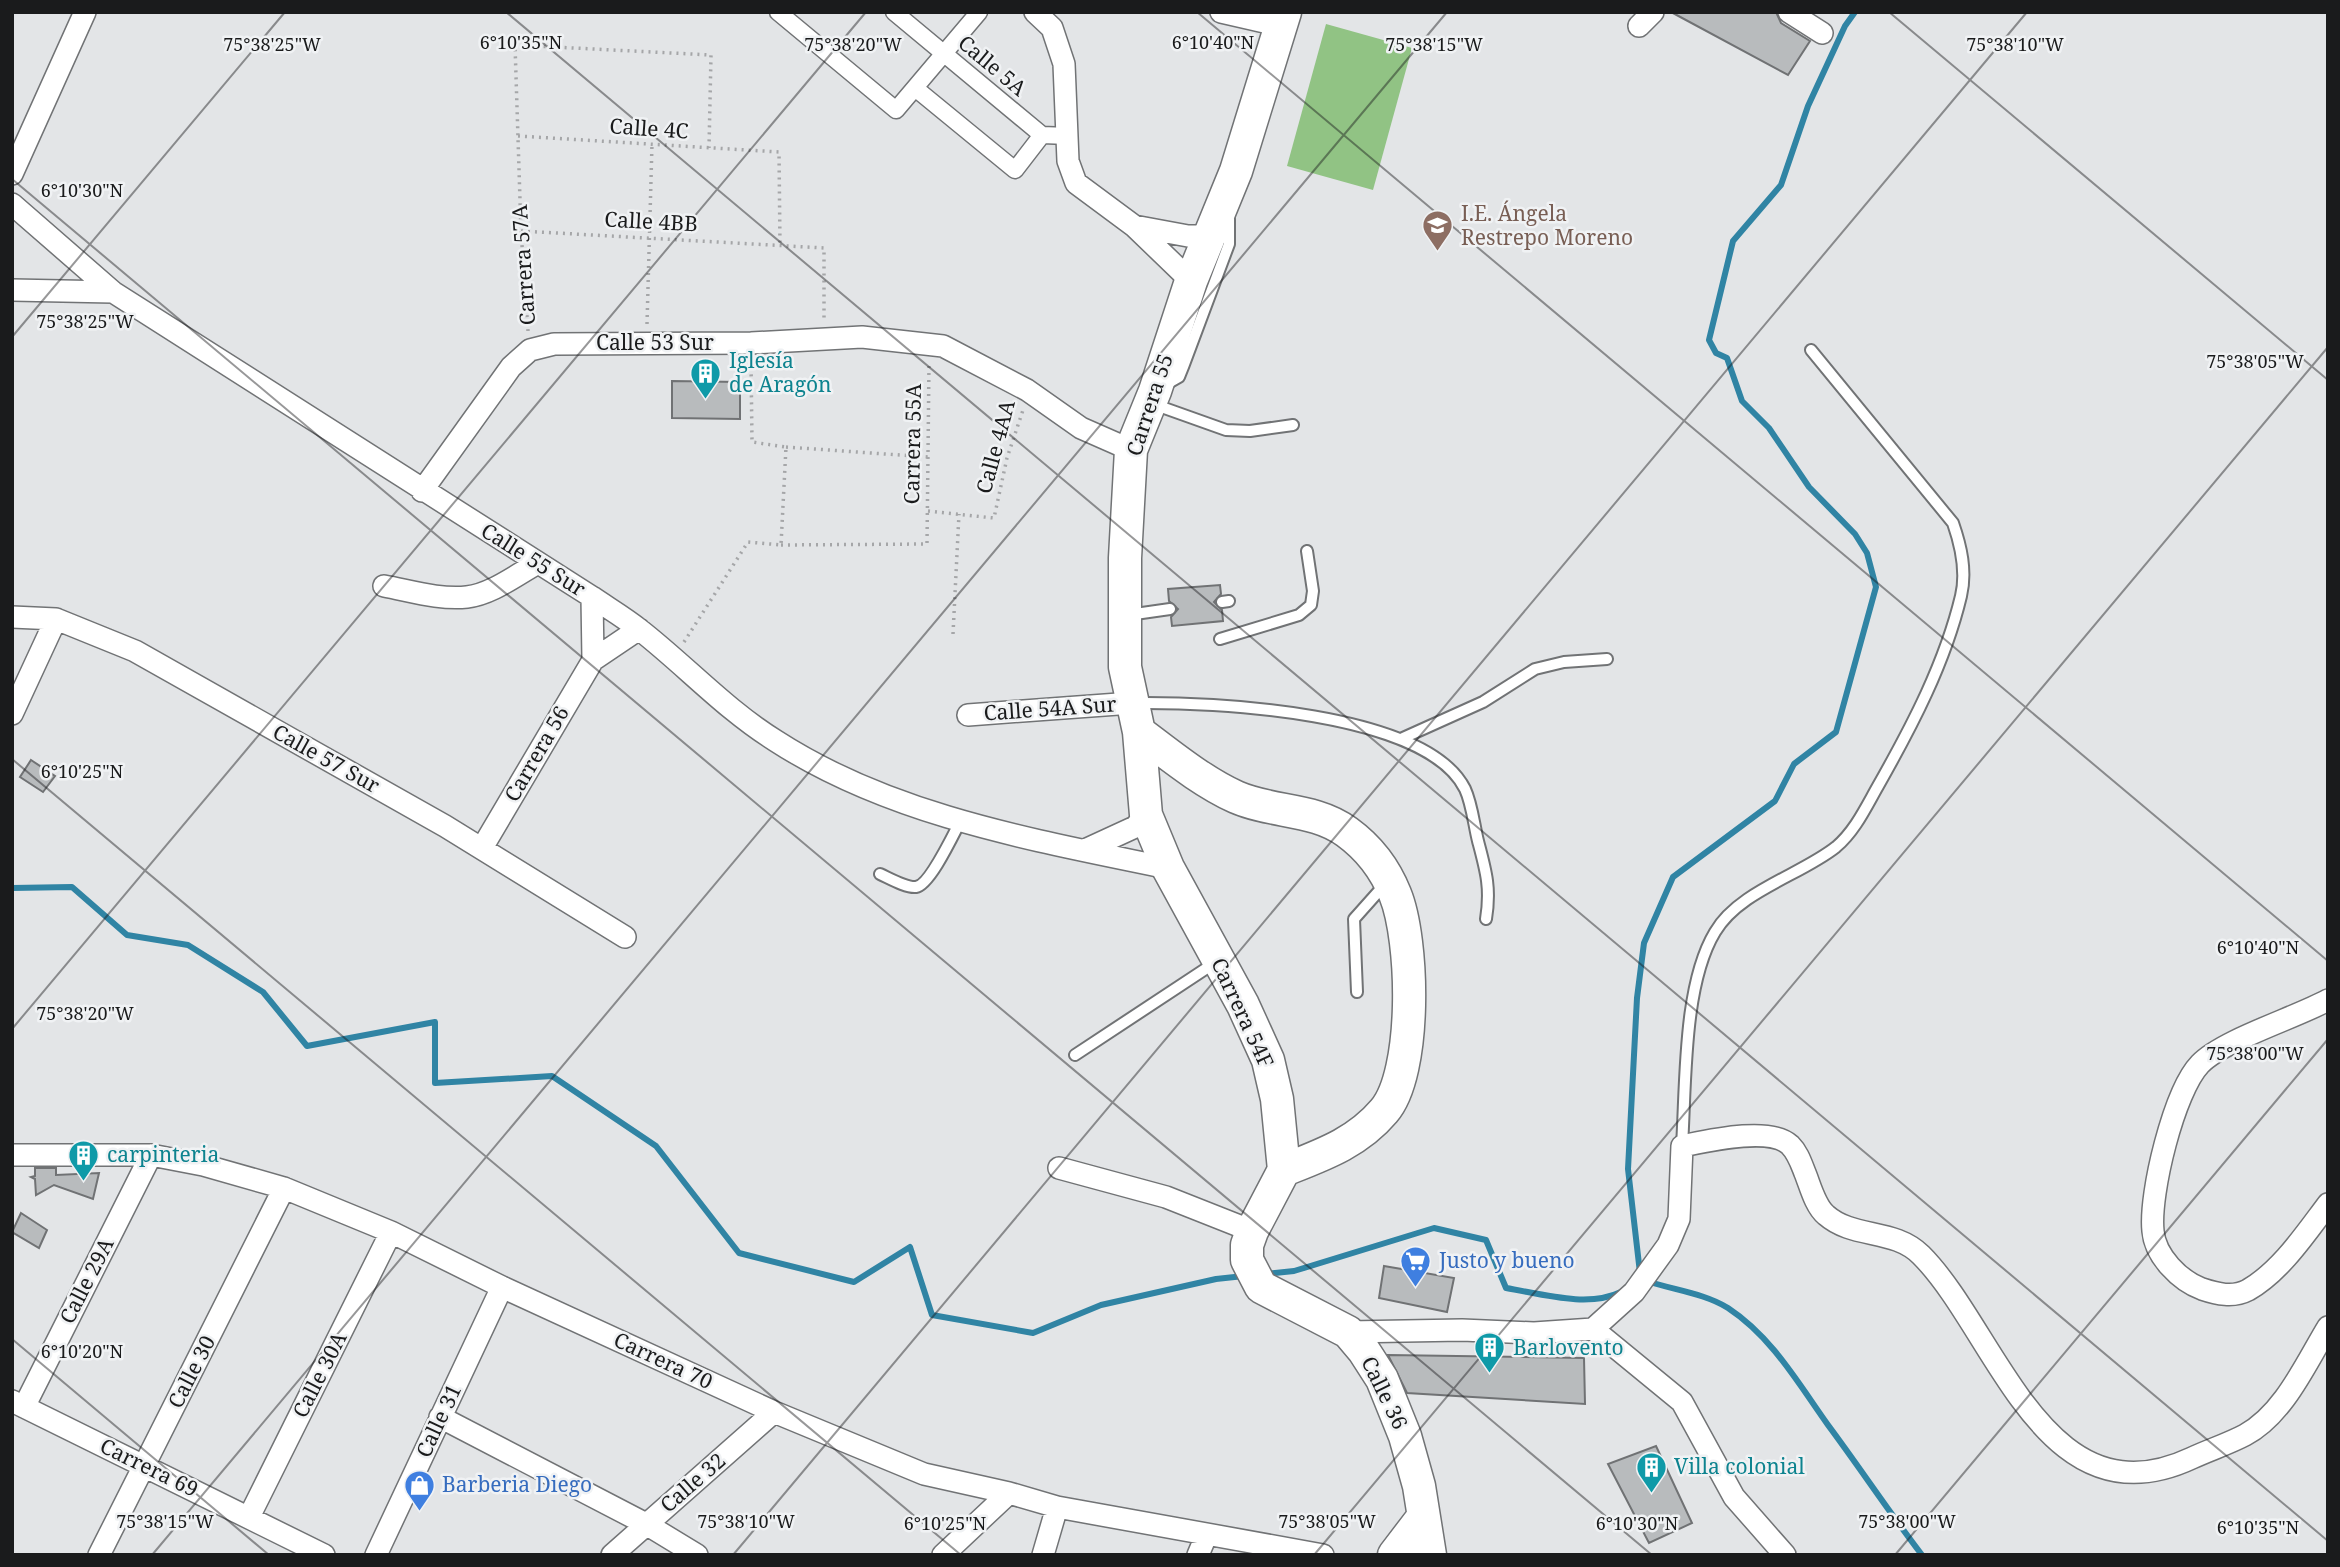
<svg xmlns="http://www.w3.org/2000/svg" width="2340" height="1567" viewBox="0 0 2340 1567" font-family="'Noto Serif',serif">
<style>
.green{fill:#91c384}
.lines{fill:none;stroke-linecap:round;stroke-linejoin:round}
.stream{stroke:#3084a4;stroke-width:6}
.building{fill:#b8bbbd;stroke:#707274;stroke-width:2}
.service-casing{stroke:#717375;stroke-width:14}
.pedestrian-casing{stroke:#717375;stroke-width:19}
.minor-casing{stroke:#717375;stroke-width:24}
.secondary-casing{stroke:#717375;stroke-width:35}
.path{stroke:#a5a6a8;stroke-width:3.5;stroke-dasharray:2 5;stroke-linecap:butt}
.service{stroke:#fff;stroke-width:10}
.pedestrian{stroke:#fff;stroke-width:16}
.minor{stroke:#fff;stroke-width:21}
.secondary{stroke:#fff;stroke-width:32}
.ticks{fill:none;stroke:#1a1b1c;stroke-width:2;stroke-opacity:0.45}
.labels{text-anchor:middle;stroke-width:5;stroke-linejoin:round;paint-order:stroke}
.street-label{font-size:21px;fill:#1a1b1c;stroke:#f0f2f4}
.education-label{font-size:21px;fill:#785e54;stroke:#f0f2f4;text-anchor:start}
.culture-label{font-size:21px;fill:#0d838f;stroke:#f0f2f4;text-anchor:start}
.shop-label{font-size:21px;fill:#366cbe;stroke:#f0f2f4;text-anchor:start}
.ticks-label{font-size:18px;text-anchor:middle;fill:#1a1b1c;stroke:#f0f2f4;stroke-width:5;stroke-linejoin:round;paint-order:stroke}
</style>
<rect width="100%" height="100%" fill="#e3e5e7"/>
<path class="green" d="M1326,24L1412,48L1373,190L1287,166Z"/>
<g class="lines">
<path class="stream" d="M12,888L72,887L127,935L188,945L263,992L307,1046L435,1022V1083L552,1076L656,1146L739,1253L854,1282L910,1247L932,1315L1033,1333L1101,1305L1216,1279L1244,1276
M1640,1273L1628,1169L1637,998L1644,943L1673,877L1775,801L1794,764L1836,732L1876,587L1867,553L1855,534L1809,487L1769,428L1742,401L1727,358L1716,353L1709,340L1733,241L1781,185L1808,106L1845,26L1855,12
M1265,1274L1294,1271L1434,1228L1486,1240L1506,1288C1542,1294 1588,1308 1621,1292
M1647,1281C1673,1290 1704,1293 1728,1308C1772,1337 1798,1383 1828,1425C1860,1468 1889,1512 1922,1555"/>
</g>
<path class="building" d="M1671,12H1776L1781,23L1810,41L1788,75Z
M672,381L740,382V419L672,418Z
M1220,585L1221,594L1214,602L1222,610L1223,621L1172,626L1171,617L1178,609L1169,601L1168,589Z
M31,760L55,776L43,792L20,777Z
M35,1168H56V1175L99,1173L93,1199L54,1185L36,1195L35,1179L31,1177L35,1176Z
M21,1213L47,1230L39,1248L12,1232Z
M1384,1266L1454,1278L1447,1312L1379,1298Z
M1388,1355L1584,1358L1585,1404L1407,1393Z
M1656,1446L1692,1523L1649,1543L1608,1464Z"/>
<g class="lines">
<defs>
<path id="service" d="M1165,385L1179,377L1183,367L1229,244V219
M1153,404L1226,430L1250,431L1293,425
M1222,602L1229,601
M1128,615L1170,609
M1220,639L1299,615L1311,605L1313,591L1307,551
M1134,703C1212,702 1426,711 1465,789C1472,804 1474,825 1478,841C1486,871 1491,888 1486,919
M1403,738L1483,702L1535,669L1564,662L1607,659
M880,874C889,878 906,888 916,887C930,885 954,833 961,820
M1357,992L1354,919L1387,882
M1075,1055L1216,962
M1682,1146C1686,1083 1683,985 1715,932C1739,891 1801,875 1836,847C1855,831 1866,807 1878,786C1912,726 1945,663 1961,596C1967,571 1961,546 1953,523L1811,350"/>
<path id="pedestrian" d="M778,12L896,110L979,12
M894,12L1042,135L1068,136
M915,88L1015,170L1042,135"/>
<path id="minor" d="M1035,12L1052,28L1064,64L1068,161L1076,183L1134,226L1191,281
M1221,12L1282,26
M1789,12L1822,33
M1639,26L1653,12
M12,174L85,12
M12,204L113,292L592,597C608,608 625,618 640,630C686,666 726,710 776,741C892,816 1034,840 1168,868
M1134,226L1188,236H1208
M12,290L113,292
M422,491L511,367L530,350L554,344L751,343L862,337L943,346L1027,390L1081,428L1131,450
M384,586C411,591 440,600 467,597C492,594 516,575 538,563
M592,597L593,660
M12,617L56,619L135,651L445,826L625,937
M12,714L56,619
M968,715L1132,703
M482,848L593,660L639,629
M1085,850L1135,827L1146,815
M2328,1000C2295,1018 2223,1040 2200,1064C2174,1091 2149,1194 2153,1231C2155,1256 2180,1281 2202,1289C2217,1294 2233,1298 2248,1290C2281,1271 2306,1233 2328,1204
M12,1155H151L203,1165L284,1188L391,1232L502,1287L774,1412L924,1474L1009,1493L1057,1507L1323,1555
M1059,1168L1166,1197L1252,1231
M1593,1329L1682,1402L1734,1497L1785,1555
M1348,1332L1462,1330L1534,1333L1593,1329L1634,1292L1668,1245L1679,1219L1682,1146C1707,1141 1770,1126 1790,1145C1798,1153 1801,1163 1805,1173C1810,1185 1815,1206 1826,1215C1853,1239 1894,1228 1921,1255C1997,1331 2045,1527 2192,1458C2209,1450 2228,1444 2245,1435C2284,1414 2306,1363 2328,1327
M12,1401L324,1555
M24,1407L151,1155
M440,1417L646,1524L697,1555
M249,1517L391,1232
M99,1555L284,1188
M376,1555L502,1287
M612,1555L774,1412
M943,1555L1009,1493
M1043,1555L1057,1507
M1198,1555L1206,1536"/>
<path id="secondary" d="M1285,12L1236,171L1191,281L1155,391L1131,450L1125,558V667L1139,732L1146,815L1168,868L1243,1005L1268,1060L1277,1099L1284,1170L1252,1231L1247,1245V1260L1261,1287L1348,1332L1364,1351L1382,1379L1405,1436L1419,1486L1430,1555
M1139,732C1170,755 1201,781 1236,797C1272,813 1315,808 1347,832C1369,848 1385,869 1395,894C1414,940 1417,1073 1384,1111C1357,1143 1322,1155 1284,1170
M1394,1555L1423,1517"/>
</defs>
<use href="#service" class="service-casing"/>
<use href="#pedestrian" class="pedestrian-casing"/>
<use href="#minor" class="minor-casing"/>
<use href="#secondary" class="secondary-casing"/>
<path class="path" d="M518,136L779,152L780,246
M521,231L824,248V320
M647,324L652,144
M528,331L521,231L515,45L711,55L709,148
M786,447L928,457
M928,511L994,518L1007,458L1023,410
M781,545L927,544L929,364
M953,634L959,514
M684,642L748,542L781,545L786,447L752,442L751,361"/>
<use href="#service" class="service"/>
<use href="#pedestrian" class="pedestrian"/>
<use href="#minor" class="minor"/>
<use href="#secondary" class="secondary"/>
</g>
<path class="ticks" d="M506,12L2328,1541M1197,12L2328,961M1889,12L2328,380M12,179L1652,1555M12,337L285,12M12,759L961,1555M12,1029L866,12M12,1339L269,1555M152,1555L1447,12M733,1555L2027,12M1314,1555L2328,347M1895,1555L2328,1039"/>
<defs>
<symbol id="school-pin" viewBox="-11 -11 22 30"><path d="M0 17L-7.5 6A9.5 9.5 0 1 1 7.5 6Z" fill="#8d6e63" stroke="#f0f2f4"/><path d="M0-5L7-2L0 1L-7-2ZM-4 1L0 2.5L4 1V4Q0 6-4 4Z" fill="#fff"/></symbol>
<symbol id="building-pin" viewBox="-11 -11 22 30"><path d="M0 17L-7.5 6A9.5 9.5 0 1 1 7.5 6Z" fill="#0f9aa8" stroke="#f0f2f4"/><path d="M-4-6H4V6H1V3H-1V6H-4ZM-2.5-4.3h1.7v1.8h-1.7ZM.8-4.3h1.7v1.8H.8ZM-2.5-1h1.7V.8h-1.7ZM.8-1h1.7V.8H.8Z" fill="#fff"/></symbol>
<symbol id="supermarket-pin" viewBox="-11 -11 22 30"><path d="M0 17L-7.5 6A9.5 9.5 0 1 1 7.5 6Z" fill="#3f7fe0" stroke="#f0f2f4"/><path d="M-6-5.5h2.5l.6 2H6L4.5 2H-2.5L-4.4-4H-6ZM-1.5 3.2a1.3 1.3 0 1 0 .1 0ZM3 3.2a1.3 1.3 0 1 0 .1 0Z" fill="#fff"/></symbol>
<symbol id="shop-pin" viewBox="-11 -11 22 30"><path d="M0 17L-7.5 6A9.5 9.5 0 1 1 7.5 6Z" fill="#3f7fe0" stroke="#f0f2f4"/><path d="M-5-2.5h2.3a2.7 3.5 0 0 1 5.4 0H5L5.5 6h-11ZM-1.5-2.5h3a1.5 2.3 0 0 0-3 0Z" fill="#fff"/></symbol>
</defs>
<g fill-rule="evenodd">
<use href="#school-pin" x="1420" y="208" width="35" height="47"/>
<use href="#building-pin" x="688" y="356" width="35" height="47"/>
<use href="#building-pin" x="66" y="1138" width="35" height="47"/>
<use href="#supermarket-pin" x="1398" y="1244" width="35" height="47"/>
<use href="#building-pin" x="1472" y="1330" width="35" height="47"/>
<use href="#building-pin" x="1634" y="1450" width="35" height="47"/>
<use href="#shop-pin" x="402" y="1468" width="35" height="47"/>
</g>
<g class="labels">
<g class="street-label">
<text transform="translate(992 66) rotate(40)" y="7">Calle 5A</text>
<text transform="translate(649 129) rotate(4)" y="7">Calle 4C</text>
<text transform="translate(651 222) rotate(3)" y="7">Calle 4BB</text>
<text transform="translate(524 265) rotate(-94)" y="7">Carrera 57A</text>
<text x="655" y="350">Calle 53 Sur</text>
<text transform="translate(1150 405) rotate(-72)" y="7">Carrera 55</text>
<text transform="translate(913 444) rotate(-89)" y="7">Carrera 55A</text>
<text transform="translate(996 447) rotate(-75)" y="7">Calle 4AA</text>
<text transform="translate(533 560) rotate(32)" y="7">Calle 55 Sur</text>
<text transform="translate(1050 709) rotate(-4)" y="7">Calle 54A Sur</text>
<text transform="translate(537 754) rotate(-60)" y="7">Carrera 56</text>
<text transform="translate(326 759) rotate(29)" y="7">Calle 57 Sur</text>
<text transform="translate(1242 1013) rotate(65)" y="7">Carrera 54F</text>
<text transform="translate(87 1281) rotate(-63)" y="7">Calle 29A</text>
<text transform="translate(663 1361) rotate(25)" y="7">Carrera 70</text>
<text transform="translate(192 1372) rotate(-63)" y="7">Calle 30</text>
<text transform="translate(320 1375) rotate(-63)" y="7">Calle 30A</text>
<text transform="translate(1384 1393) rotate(64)" y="7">Calle 36</text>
<text transform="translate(439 1421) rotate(-65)" y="7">Calle 31</text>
<text transform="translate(149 1468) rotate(26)" y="7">Carrera 69</text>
<text transform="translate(693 1483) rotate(-41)" y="7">Calle 32</text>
</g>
<g class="education-label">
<text x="1461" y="221">I.E. Ángela<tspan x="1461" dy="24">Restrepo Moreno</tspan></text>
</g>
<g class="culture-label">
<text x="729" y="368">Iglesía<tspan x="729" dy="24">de Aragón</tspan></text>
<text x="107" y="1162">carpinteria</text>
<text x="1513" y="1355">Barlovento</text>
<text x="1674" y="1474">Villa colonial</text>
</g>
<g class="shop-label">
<text x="1439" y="1268">Justo y bueno</text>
<text x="442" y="1492">Barberia Diego</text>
</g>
</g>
<g class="ticks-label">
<text x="521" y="49">6°10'35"N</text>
<text x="1213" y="49">6°10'40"N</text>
<text x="272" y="51">75°38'25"W</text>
<text x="853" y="51">75°38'20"W</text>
<text x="1434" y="51">75°38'15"W</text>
<text x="2015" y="51">75°38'10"W</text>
<text x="82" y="197">6°10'30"N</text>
<text x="85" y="328">75°38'25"W</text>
<text x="2255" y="368">75°38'05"W</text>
<text x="82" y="778">6°10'25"N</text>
<text x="2258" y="954">6°10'40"N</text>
<text x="85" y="1020">75°38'20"W</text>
<text x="2255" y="1060">75°38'00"W</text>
<text x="82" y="1358">6°10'20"N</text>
<text x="165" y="1528">75°38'15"W</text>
<text x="746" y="1528">75°38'10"W</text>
<text x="1327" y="1528">75°38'05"W</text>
<text x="1907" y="1528">75°38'00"W</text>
<text x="945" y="1530">6°10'25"N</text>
<text x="1637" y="1530">6°10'30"N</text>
<text x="2258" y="1534">6°10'35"N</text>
</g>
<rect width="2340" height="1567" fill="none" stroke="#1a1b1c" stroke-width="28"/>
</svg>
